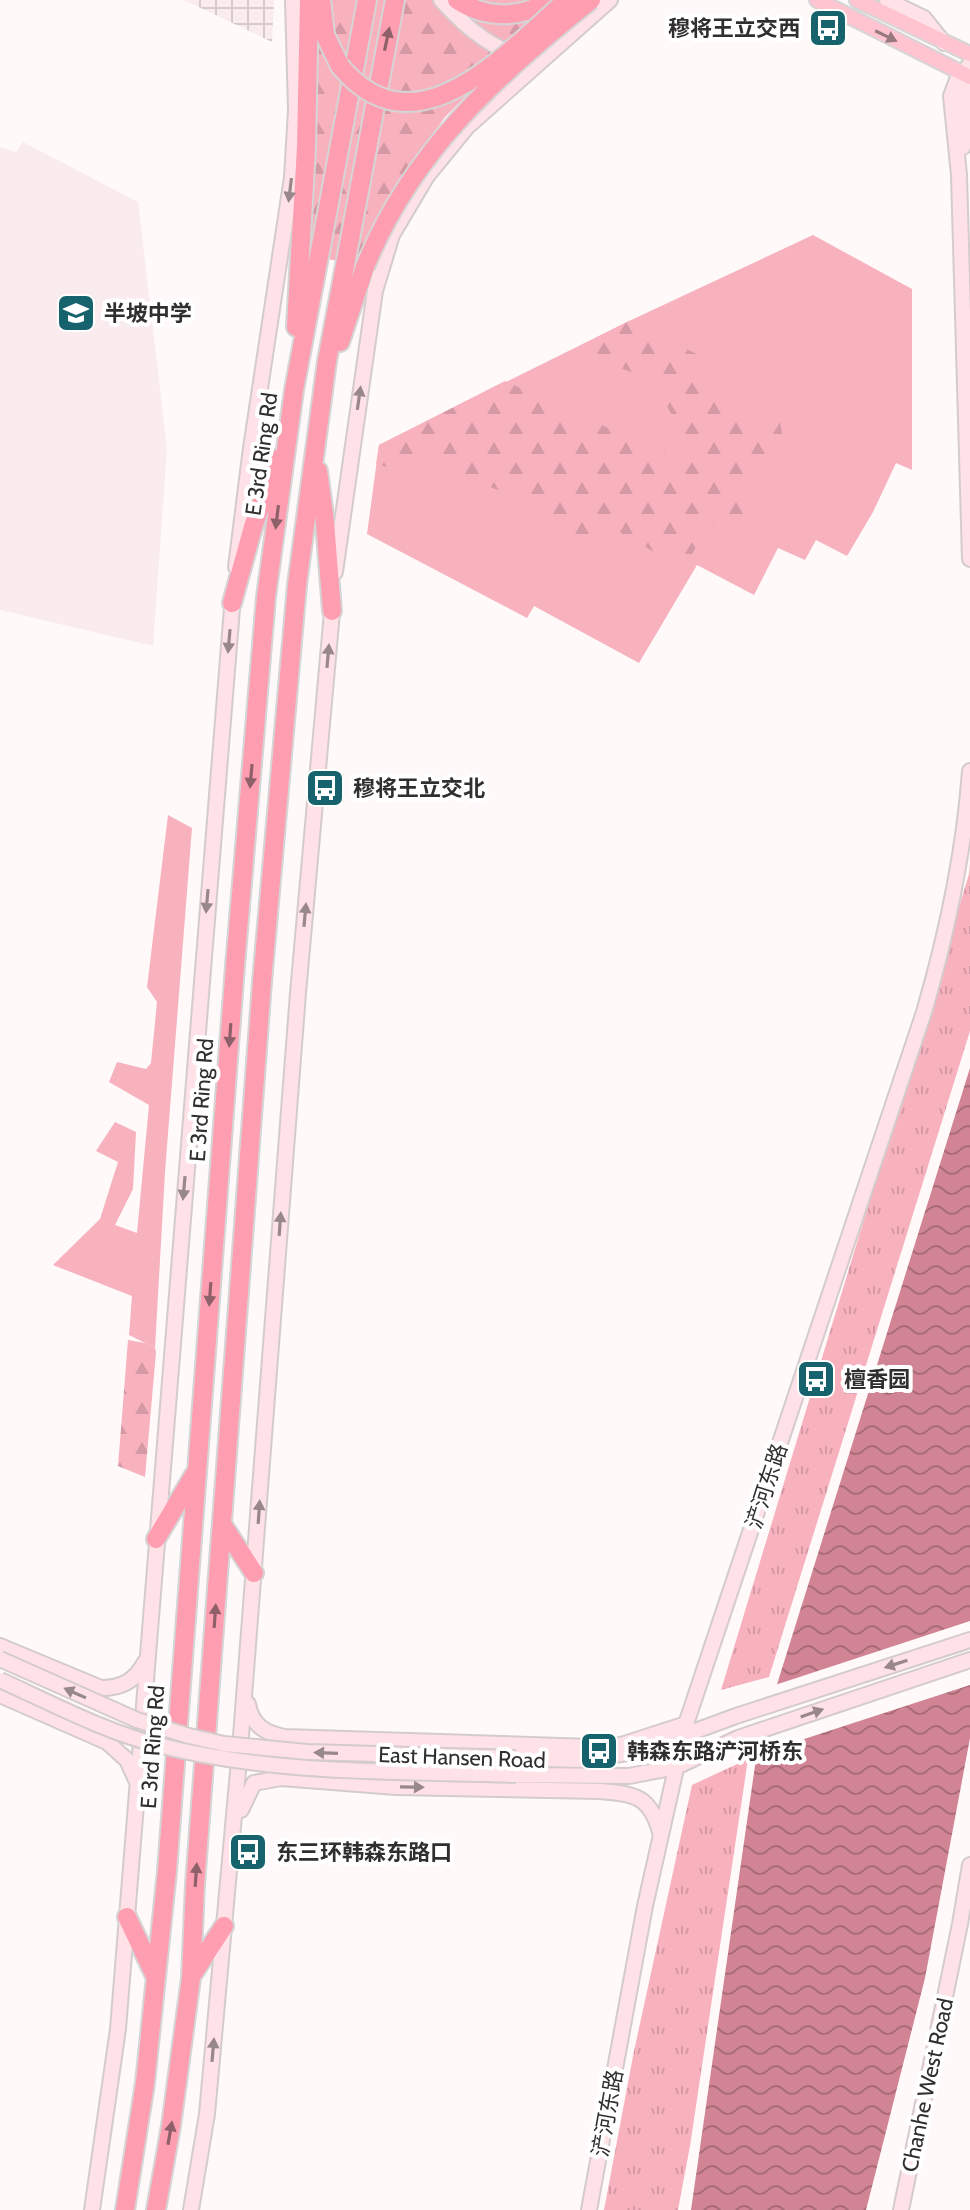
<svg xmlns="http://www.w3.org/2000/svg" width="970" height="2210" viewBox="0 0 970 2210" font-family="Cabin,'Noto Sans SC',sans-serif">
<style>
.built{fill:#faebee}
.industrial{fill:url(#industrial-grid)}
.grass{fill:#f7b2be}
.forest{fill:url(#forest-firs)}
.park{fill:url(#park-tufts)}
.water{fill:url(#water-waves)}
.pier{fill:#fff9fa}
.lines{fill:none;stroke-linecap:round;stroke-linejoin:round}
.secondary-casing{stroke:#d4cbcc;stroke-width:18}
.primary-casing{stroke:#d6d5d5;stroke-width:18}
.highway-casing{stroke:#d6d5d5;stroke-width:22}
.secondary{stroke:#ffe2e8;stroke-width:14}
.primary{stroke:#ffc4d0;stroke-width:14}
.highway{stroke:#ff9db1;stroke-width:18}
.secondary-bridge-casing{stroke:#d4cbcc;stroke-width:18;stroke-linecap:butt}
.highway-bridge-casing{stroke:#d6d5d5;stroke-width:22;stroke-linecap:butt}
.secondary-bridge{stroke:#ffe2e8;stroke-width:14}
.highway-bridge{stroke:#ff9db1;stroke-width:18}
.oneway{fill:#98797f}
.oneway2{fill:#8e6069}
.oneway3{fill:#98888b}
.labels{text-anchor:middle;stroke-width:8;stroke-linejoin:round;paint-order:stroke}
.poi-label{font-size:22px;font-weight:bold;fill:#312e2e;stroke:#fff;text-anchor:start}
.street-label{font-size:22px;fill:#312e2e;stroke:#fff}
</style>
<defs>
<pattern id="industrial-grid" width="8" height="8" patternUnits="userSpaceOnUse" patternTransform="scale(2)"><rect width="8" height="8" fill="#faebee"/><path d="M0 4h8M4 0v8" fill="none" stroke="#d7cacc"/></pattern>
<pattern id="forest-firs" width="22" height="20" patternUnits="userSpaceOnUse" patternTransform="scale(2)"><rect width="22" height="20" fill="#f7b2be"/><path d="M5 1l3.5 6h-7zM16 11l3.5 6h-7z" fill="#d499a4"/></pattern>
<pattern id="park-tufts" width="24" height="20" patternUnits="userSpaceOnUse" patternTransform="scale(2)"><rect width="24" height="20" fill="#f7b2be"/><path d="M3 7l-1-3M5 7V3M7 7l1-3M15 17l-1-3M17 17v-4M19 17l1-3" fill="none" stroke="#d499a4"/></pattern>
<pattern id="water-waves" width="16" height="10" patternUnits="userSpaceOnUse" patternTransform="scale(2)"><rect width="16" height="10" fill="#d18493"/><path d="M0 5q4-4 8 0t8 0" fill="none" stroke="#aa6c78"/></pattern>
</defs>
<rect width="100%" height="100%" fill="#fff9fa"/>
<path class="built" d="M23,142L138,202L167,448L153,646L0,610V147L16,152Z"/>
<path class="industrial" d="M184,0H274L272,42Z"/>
<path class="grass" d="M813,235L912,289V470L896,463L873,512L847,556L816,540L805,560L778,548L754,595L697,565L639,663L534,606L527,618L367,534L379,445L629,321Z
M168,815L192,828L165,1172L155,1348L129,1335L132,1296L53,1265L100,1219L118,1162L96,1151L115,1122L136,1132L133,1189L115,1225L137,1233L149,1105L109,1082L117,1062L146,1069L151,1063L157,1002L147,987Z"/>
<path class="forest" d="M309,0H563L445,117L396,186L354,264L307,255Z
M629,321L707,359L689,364L697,389L770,425L780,422L782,433L763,474L742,487L739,499L747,509L738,530L721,522L710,524L689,559H666L613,528L569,549L557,518L531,497L495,489L426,458L401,459L391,468L376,464L379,445L505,381L677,459L674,419L652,379L570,351Z
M128,1340L145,1343L155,1348L156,1352L145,1477L118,1466Z"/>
<path class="park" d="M970,864V1031L769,1677L721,1690L969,874Z
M748,1759L690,2146L678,2210H604L634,2051L692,1785Z"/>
<path class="water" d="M970,1068V1738L925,1978L866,2210H691L758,1745Z"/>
<path class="pier" d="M970,1621V1685L752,1756L772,1686Z"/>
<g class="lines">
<defs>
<path id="secondary" d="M441,0C462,23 484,43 513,54
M887,0L924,18L944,43
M970,64L957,80L951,96L959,175L970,559
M963,147L965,95L970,81
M236,567L251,448L292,177L296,110L293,0
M335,572L375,291L392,235L427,176L467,127L610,0
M0,1646L101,1688C122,1688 135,1681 145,1662
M0,1695L107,1742L127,1760L137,1782
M248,1704C252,1725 264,1733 285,1737L592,1747L621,1745L686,1724
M516,1758L580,1760L641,1751L736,1716L970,1640
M516,1775L629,1776L676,1767L738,1738L970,1660
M241,1810L254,1783L281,1778L396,1787L600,1791C635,1794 650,1796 660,1832
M92,2210L118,2029L233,596
M191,2210L207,2114L240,1749L298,993L333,601
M589,2210L645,1906L686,1724L924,1012C947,933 964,853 970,771
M901,2210L960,1924L970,1865"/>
<path id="primary" d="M817,0L970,77
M857,0L970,54"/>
<path id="highway" d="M321,0L325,35L340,66
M457,0C486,19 521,19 550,0
M296,327L306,147L309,0
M340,342L365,267
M318,471L325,522L332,611
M232,603L253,527L277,459
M222,1524L254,1573
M156,1539L194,1475
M127,1917L156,1978
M192,1975L224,1926
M125,2210L145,2083L167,1871L235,966L266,597L294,390L367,0
M156,2210L171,2126L191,1978L195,1885L262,982L297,585L327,361L395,0"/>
</defs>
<use href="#secondary" class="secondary-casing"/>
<use href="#primary" class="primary-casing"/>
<use href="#highway" class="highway-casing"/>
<use href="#secondary" class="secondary"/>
<use href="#primary" class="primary"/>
<use href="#highway" class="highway"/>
<defs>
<path id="secondary-bridge" d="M0,1659L137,1720L189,1736L224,1744L307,1752L516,1758
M0,1680C51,1703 103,1731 158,1745C274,1775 397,1771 516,1775"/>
<path id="highway-bridge" d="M340,66C416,158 508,51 567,0
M365,267C411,152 496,76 591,0"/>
</defs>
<use href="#secondary-bridge" class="secondary-bridge-casing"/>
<use href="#highway-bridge" class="highway-bridge-casing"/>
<use href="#secondary-bridge" class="secondary-bridge"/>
<use href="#highway-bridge" class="highway-bridge"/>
</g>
<defs><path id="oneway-solid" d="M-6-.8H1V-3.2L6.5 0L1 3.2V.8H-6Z" transform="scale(2)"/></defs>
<use class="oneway" href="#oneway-solid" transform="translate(886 36) rotate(26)"/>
<g class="oneway2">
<use href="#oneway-solid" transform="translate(387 39) rotate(-78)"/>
<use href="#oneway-solid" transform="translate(277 517) rotate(97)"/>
<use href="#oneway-solid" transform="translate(251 776) rotate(95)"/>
<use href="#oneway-solid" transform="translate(230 1035) rotate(94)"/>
<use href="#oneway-solid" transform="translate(210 1294) rotate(94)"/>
<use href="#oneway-solid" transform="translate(215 1616) rotate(-86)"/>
<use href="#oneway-solid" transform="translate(196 1875) rotate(-86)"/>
<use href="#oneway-solid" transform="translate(170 2133) rotate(-80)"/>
</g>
<g class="oneway3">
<use href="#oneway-solid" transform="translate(290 190) rotate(97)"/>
<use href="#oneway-solid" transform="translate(359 398) rotate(-82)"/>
<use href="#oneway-solid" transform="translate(229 641) rotate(95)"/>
<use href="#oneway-solid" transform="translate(328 656) rotate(-85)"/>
<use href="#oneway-solid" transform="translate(207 901) rotate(95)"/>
<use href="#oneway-solid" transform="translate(305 915) rotate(-85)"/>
<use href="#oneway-solid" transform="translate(184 1188) rotate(95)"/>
<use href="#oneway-solid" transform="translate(280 1224) rotate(-86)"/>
<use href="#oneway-solid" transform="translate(259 1512) rotate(-86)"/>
<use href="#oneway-solid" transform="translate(896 1664) rotate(162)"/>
<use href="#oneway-solid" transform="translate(75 1693) rotate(-156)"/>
<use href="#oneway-solid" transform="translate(812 1713) rotate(-19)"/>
<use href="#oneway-solid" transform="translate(326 1753) rotate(-178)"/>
<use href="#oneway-solid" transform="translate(412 1787) rotate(1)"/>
<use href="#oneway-solid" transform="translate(213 2050) rotate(-85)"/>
</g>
<defs>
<symbol id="bus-square" viewBox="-11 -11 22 22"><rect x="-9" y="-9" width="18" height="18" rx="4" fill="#16636d" stroke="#fff"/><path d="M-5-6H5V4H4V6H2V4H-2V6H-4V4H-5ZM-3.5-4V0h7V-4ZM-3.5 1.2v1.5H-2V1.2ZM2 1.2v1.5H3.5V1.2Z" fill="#fff"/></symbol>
<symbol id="school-square" viewBox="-11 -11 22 22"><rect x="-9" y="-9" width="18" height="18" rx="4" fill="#16636d" stroke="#fff"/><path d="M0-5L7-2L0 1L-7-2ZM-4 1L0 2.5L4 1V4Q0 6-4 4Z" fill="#fff"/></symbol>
</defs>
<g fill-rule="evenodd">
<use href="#bus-square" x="806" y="6" width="44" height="44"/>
<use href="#school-square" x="54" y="291" width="44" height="44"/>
<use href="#bus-square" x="303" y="766" width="44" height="44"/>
<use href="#bus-square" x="794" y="1357" width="44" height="44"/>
<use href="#bus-square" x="577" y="1729" width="44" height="44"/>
<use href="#bus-square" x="226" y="1830" width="44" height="44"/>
</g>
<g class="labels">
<g class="poi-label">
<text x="800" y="36" text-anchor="end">穆将王立交西</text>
<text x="104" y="321">半坡中学</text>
<text x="353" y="796">穆将王立交北</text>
<text x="844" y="1387">檀香园</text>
<text x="627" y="1759">韩森东路浐河桥东</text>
<text x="276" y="1860">东三环韩森东路口</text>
</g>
<g class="street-label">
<text transform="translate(261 454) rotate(-82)" y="8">E 3rd Ring Rd</text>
<text transform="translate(201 1100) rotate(-86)" y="8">E 3rd Ring Rd</text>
<text transform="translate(766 1486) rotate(-72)" y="8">浐河东路</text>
<text transform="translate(152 1747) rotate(-86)" y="8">E 3rd Ring Rd</text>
<text transform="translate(462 1757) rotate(2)" y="8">East Hansen Road</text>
<text transform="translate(927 2085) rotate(-78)" y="8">Chanhe West Road</text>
<text transform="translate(607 2113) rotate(-80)" y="8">浐河东路</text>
</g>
</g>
</svg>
